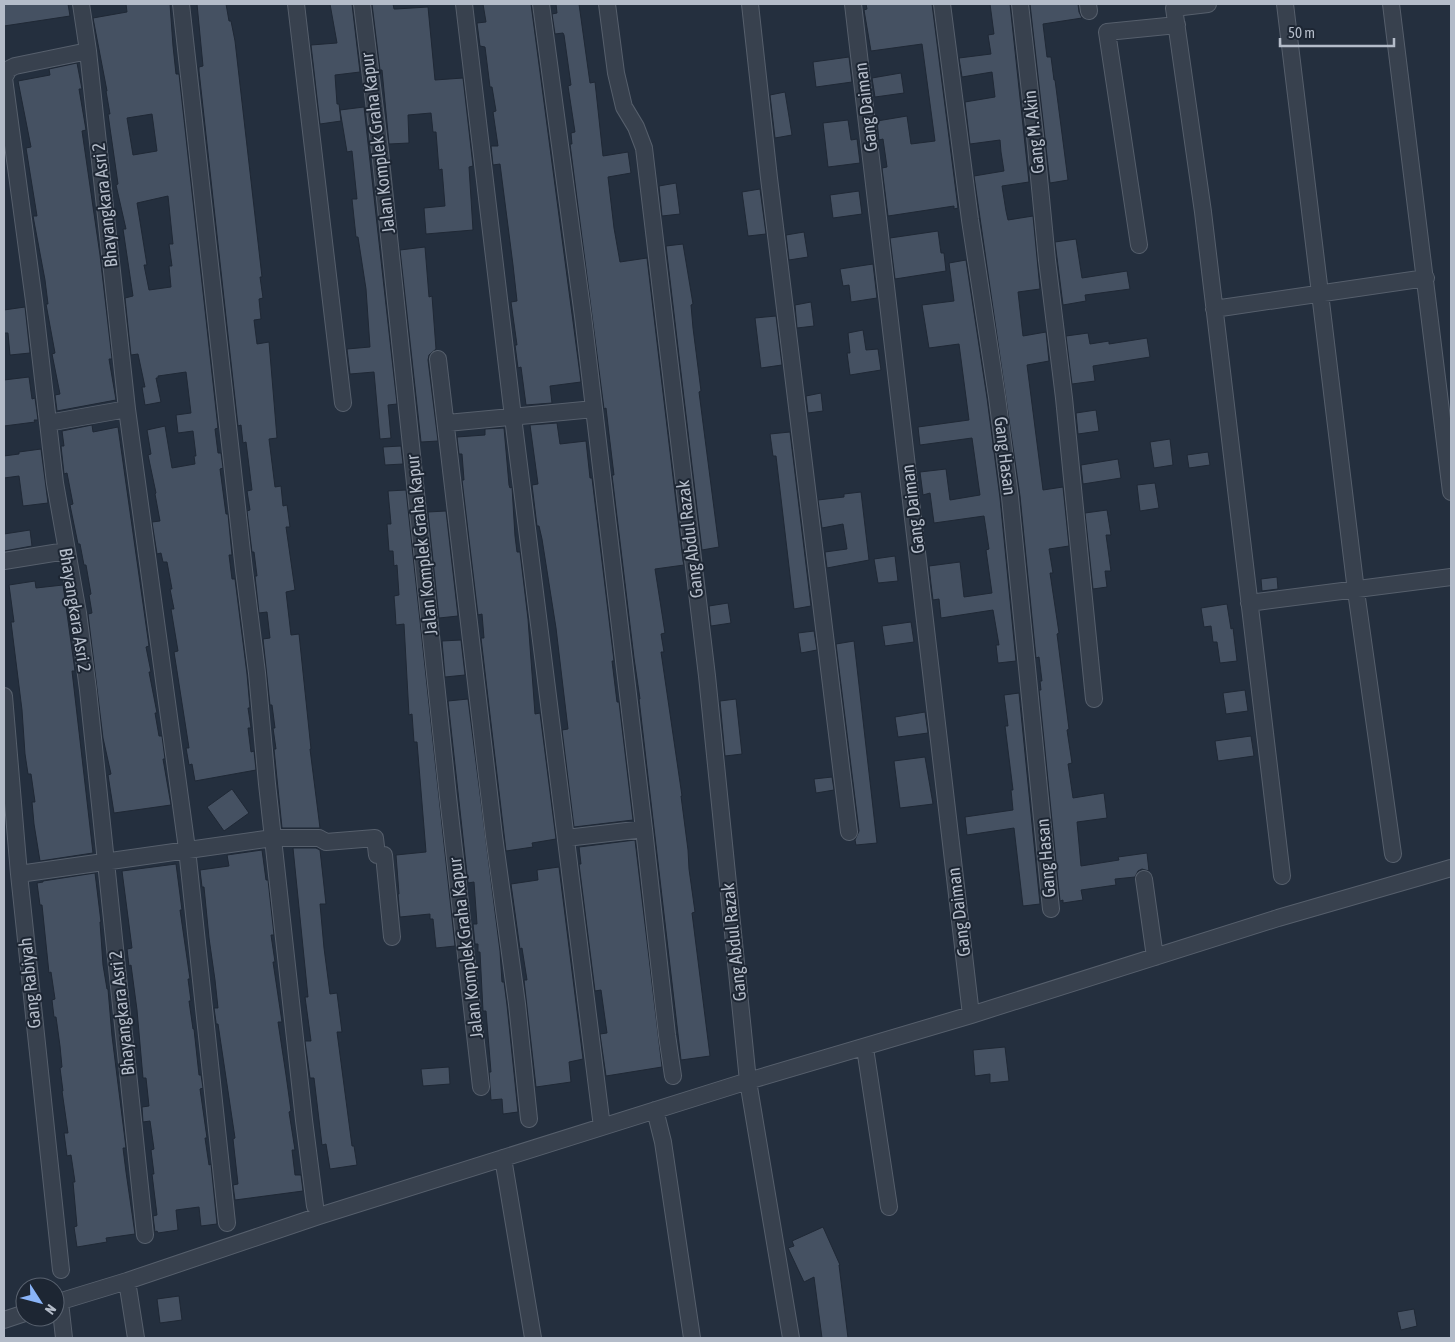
<svg xmlns="http://www.w3.org/2000/svg" width="1455" height="1342" viewBox="0 0 1455 1342" font-family="'Asap Condensed',sans-serif">
<style>
.building{fill:#455162;stroke:#1f2835;fill-rule:evenodd}
.lines{fill:none;stroke-linecap:round;stroke-linejoin:round}
.minor-casing{stroke:#565f6c;stroke-width:18}
.minor{stroke:#38414e;stroke-width:16}
.labels{text-anchor:middle;stroke-width:4;stroke-linejoin:round;paint-order:stroke}
.street-label{font-size:18px;fill:#b4bcc9;stroke:#1d2633}
</style>
<rect width="100%" height="100%" fill="#242f3e"/>
<path class="building" d="M4,4H68L70,16L4,26Z
M126,4H170L173,46L176,74H179L218,428L215,429L218,453H221L223,468L220,469L226,514H228L232,555H229L232,579H235L247,674L250,708H248L251,728H248L251,752L254,751L256,770L195,781L192,764L189,765L186,748H189L174,652L178,651L171,609H174L170,589H172L167,562H163L161,553L157,554L152,522L160,521L155,494L156,493L148,455L151,454L147,430L165,426L172,468L195,464L194,456H196L193,431L178,433L176,415L191,413L186,372L158,376V378H156L161,402L145,405L142,387H145L138,354L131,355L125,298L133,296L123,229H126L116,185L118,184L108,114H110L106,91H107L93,18L127,12ZM152,114L157,151L133,155L127,118ZM168,196L173,244H169L172,266H169L171,287L149,290L144,265H147L137,203Z
M197,4H226L229,21H231L235,41L262,277H260L263,298L259,299L261,319L254,320L257,344L269,342L277,438L269,439L275,487L281,486L283,506L287,505L290,527H286L295,590L286,592L291,635L299,634L311,749H310L320,828H282L274,749H276L273,728H275L272,705H270L263,639L270,638L267,612L259,613L255,576H257L254,552H252L247,511L250,510L247,491L252,490L246,442L243,443L241,425L238,426L199,71V67L203,66Z
M330,4H352L360,72L335,75L337,104H339L341,121L320,124L311,45L337,43Z
M372,4H393L394,9H396L428,7L435,80L463,78L473,166L469,167L473,230L426,234L424,208L445,206L442,169L439,170L436,132H433L431,113L408,115L409,143L389,144L382,70H380Z
M483,4H531L581,382L550,386L552,403L526,405L521,367L518,368L515,345H517L511,302L517,301L513,265L500,164L493,165L491,146H498L493,112L496,111L492,87H490L485,47L480,46L477,23L486,22Z
M556,4H579L590,83L595,82L603,156L628,152L631,173L608,177L614,228L620,262L647,258L683,561L684,565L655,569L665,633L661,634L664,652H661L682,796H681L688,850L689,869L695,912L692,913L710,1056L681,1060L639,699H640L634,658L612,475H614L609,434L606,408L604,409L570,144H572L571,133L575,132L568,86L571,85L564,35L563,33L555,34L552,14L557,13Z
M866,4H932L958,208L954,209V206L888,216L882,168L887,167L883,139L879,140L877,121L907,116L911,144L935,141L922,44L871,51L864,10L867,9Z
M990,4H1010L1029,182L1002,186L1006,211L1008,220L1033,216L1040,289L1018,292L1023,336L1046,332L1049,361L1027,365L1043,490L1063,487L1069,546L1049,549L1053,573H1050L1059,633L1057,634L1069,729L1067,730L1072,763L1068,764L1073,798L1104,793L1107,818L1077,822L1081,866L1119,860L1118,857L1147,853L1149,871L1142,869L1138,871L1135,877L1115,879L1116,885L1081,890L1083,900L1063,903V900L1060,901L1039,690H1041L1040,681H1042L1039,657L1036,658L1020,496L974,176L1004,171L1001,152L1000,140L970,144L965,102L995,97L992,72L962,77L959,58L991,54L988,35L994,34Z
M1030,4H1078L1079,12L1082,18L1043,24L1047,57H1051L1054,80H1055L1068,180L1050,183Z
M849,57L852,82L816,87L813,62Z
M77,63L82,89H79L86,130L82,131L100,255L112,359H109L116,400L57,411L55,395L60,394L52,354L55,353L46,304H48L45,280L33,216H37L26,148L31,147L18,81L50,75L49,69Z
M901,73L904,93L875,97L872,78Z
M785,92L792,135L775,138L770,95Z
M364,107L397,404L388,405L391,438L380,439L374,372L350,374L347,349L370,347L366,289L358,237H356L352,199H357L352,151L347,152L340,110Z
M848,120L851,140L857,139L860,163L828,167L823,123Z
M676,183L680,214L662,216L659,186Z
M760,189L766,234L748,236L742,192Z
M859,191L862,214L833,218L830,195Z
M938,231L941,253H944L946,271L895,279L890,238Z
M804,232L808,257L789,260L786,235Z
M1076,239L1082,278L1127,271L1130,289L1085,295L1086,301L1063,305L1055,242Z
M683,244L693,304L691,305L693,328L701,391L699,392L719,547L702,550L666,246Z
M425,247L429,297L432,296L436,349L429,355L428,360L438,441L421,442L400,250Z
M966,260L987,398L1000,498L1016,661L998,663L996,645H999L993,610L941,618L939,599L933,600L931,584L929,566L960,562L964,597L992,593L986,550L989,549L984,516L934,523L930,493L923,495L920,472L946,469L950,500L980,495L972,438L920,445L918,427L969,420L959,344L929,348L922,305L954,301L949,263Z
M873,264L877,298L851,302L849,285L843,286L840,269Z
M811,302L814,326L797,328L795,305Z
M25,307L30,353L10,355L8,333H4V310Z
M776,316L782,365L761,368L755,318Z
M863,330L866,350L878,349L881,370L850,375L847,353H850L848,333Z
M1088,333L1090,344L1109,341V344L1147,338L1150,357L1093,366L1095,381L1072,384L1066,336Z
M29,377L32,399L35,398L38,420H34L35,422L4,426V380Z
M821,393L823,411L808,413L806,396Z
M1096,410L1099,431L1078,434L1076,413Z
M557,423L560,444L586,441L590,478H592L614,661H612L617,702H619L633,820L574,827L562,730L568,729L556,628L542,539L539,526H537L532,485L538,484L530,425Z
M92,425L93,432L118,427L149,646L146,647L151,672H149L157,713H155L159,736H162L165,759H163L171,805L114,813L108,775L111,774L103,738L88,614L92,613L89,595L91,594L86,565H84L80,544H78L70,505L73,504L67,473L64,474L61,446H64L62,431Z
M504,428L509,485L510,488L512,487L515,536L517,552H520L528,619L535,714L540,713L556,839L532,843L533,847L506,851L481,638H484L482,614L478,615L462,480H464L462,454H459L457,437L485,435V429Z
M790,432L811,606L794,609L776,456H773L770,434Z
M1170,439L1173,465L1154,468L1150,442Z
M401,446L403,464L385,465L383,447Z
M41,449L48,503L23,506L19,476L4,478V456L19,454V452Z
M1208,452L1210,465L1189,468L1187,455Z
M1118,459L1121,478L1083,484L1081,465Z
M1155,483L1159,508L1140,511L1137,485Z
M406,490L455,946L436,948L433,919H430V914L400,917L398,894H399L396,855L426,852L417,742H414L412,714L409,715L404,624L396,625L395,609L394,596L399,595L397,565L394,566L393,551H389L387,524H391L388,491Z
M861,492L869,560L827,568L825,552L847,549L843,524L822,528L818,500L844,497V494Z
M1107,510L1111,535H1106L1111,571H1105L1107,587L1093,589L1085,513Z
M446,511L458,616L439,618L428,512Z
M30,530L32,546L4,551V534Z
M895,556L898,581L878,583L874,559Z
M1277,577L1278,589L1262,591L1261,579Z
M35,581L36,588L63,585L75,671H72L93,853L40,861L34,824L32,802H35L31,774H28L25,754L22,710L11,622H14L9,585Z
M728,603L731,623L711,626L709,606Z
M1227,604L1231,629L1233,628L1237,661L1220,663L1217,642H1213L1211,626L1204,627L1201,608Z
M911,622L914,642L885,646L882,626Z
M814,631L817,650L801,653L798,633Z
M461,640L465,675L445,677L442,641Z
M854,641L877,843L856,845L855,840L859,831L836,644Z
M1245,690L1248,711L1226,714L1223,693Z
M1019,693L1040,904L1023,906L1014,828L967,835L965,817L1013,810L1011,790H1013L1005,726H1008L1004,695Z
M468,699L500,951L502,982H504L507,1005L518,1112L503,1114L502,1099L491,1100L489,1072H491L486,1011H483L480,952H478V944H475L473,924H477L474,882L468,883L448,701Z
M736,699L742,754L725,756L720,701Z
M925,712L928,733L898,737L895,717Z
M1251,736L1254,756L1218,761L1215,741Z
M925,757L933,804L900,808L894,761Z
M832,777L834,790L816,793L814,779Z
M232,789L249,813L224,831L207,807Z
M635,840L662,1067L606,1076L600,1034L607,1033L601,990L595,991L579,864H581L579,847Z
M293,848H316L320,850L326,904H320L324,948L330,994L337,993L342,1032H337L352,1146H354L357,1165L330,1169L326,1144L322,1145L314,1078H310L305,1041H311L305,997H308Z
M262,850L266,880H268L274,935H271L275,962H273L282,1022H278L286,1075L291,1111L289,1112L295,1150H292L295,1175H301L303,1191L235,1200L233,1185L238,1184L233,1139L235,1138L218,1024H216V1022L214,1008H218L215,980L209,938L204,887H202L200,870L229,866L227,855Z
M176,864L182,910H180L190,979H188L191,1001H189L193,1029H194L199,1075H201L203,1088L200,1089L207,1138H205L209,1165L211,1164L217,1224L201,1226L199,1207L176,1210L178,1230L158,1233L157,1231L155,1232L153,1216L157,1215L152,1174H154L151,1150L154,1149L150,1121L143,1122L142,1107L149,1106L146,1078H143L137,1010L131,965L129,966L127,949L132,948L122,871Z
M559,867L583,1059L569,1062L571,1082L536,1087L524,980H527L522,948L520,949L511,884L538,880L537,870Z
M95,873L101,922H100L103,965L107,989H108L112,1036L126,1148H123L126,1172L135,1234L106,1238L107,1242L77,1247L74,1227L77,1226L73,1182H75L71,1155L67,1156L64,1133H68L62,1091H63L60,1068L62,1067L60,1046L56,1017H54L52,1000L55,999L51,972L49,973L42,905H40L37,883L43,882V881Z
M1005,1047L1009,1081L990,1083V1074L975,1076L973,1050Z
M449,1067L450,1084L423,1086L421,1069Z
M823,1227L840,1265H839L848,1338H822L814,1277L804,1282L788,1248L794,1246L792,1241Z
M179,1296L182,1320L160,1323L157,1299Z
M1414,1309L1417,1326L1401,1330L1397,1312Z"/>
<g class="lines">
<defs>
<path id="minor" d="M81,4L88,51L127,409L187,849L227,1223
M181,4L244,570L257,673L267,784L304,1120L315,1206
M296,4L343,403
M362,4L380,151L448,797L481,1087
M464,4L513,417L602,1127
M541,4L583,316L644,829L667,1035L673,1076
M607,4L616,73L624,107L636,127L644,148L707,676L748,1081L791,1338
M750,4L769,178L849,832
M853,4L971,1015
M942,4L970,220L997,397L1010,497L1051,909
M1020,4L1035,136L1047,260L1064,398L1094,699
M1088,4L1089,11
M1208,4L1174,8L1203,212L1282,876
M1285,4L1356,591L1393,854
M1391,4L1451,492
M88,51L15,66L9,69L4,78L34,301L55,483L78,613L88,690L145,1235
M1139,245L1107,32L1177,25
M1214,309L1426,278
M438,359L494,836L517,1004L529,1119
M48,423L127,409
M447,423L594,409
M4,561L66,551
M1249,603L1451,577
M4,696L19,874L61,1270
M566,838L644,829
M19,874L273,838H319L326,842L375,838L377,855H384L392,937
M1144,879L1155,957
M865,1048L889,1207
M655,1110L663,1142L692,1338
M503,1158L533,1338
M127,1281L136,1338
M60,1302L64,1338
M55,1303L127,1281L319,1216L748,1081L971,1015L1278,918L1451,868
M4,1320L25,1313"/>
</defs>
<use href="#minor" class="minor-casing"/>
<use href="#minor" class="minor"/>
</g>
<g class="labels">
<g class="street-label">
<text transform="translate(866 107) rotate(-97)" y="6">Gang Daiman</text>
<text transform="translate(1034 132) rotate(-96)" y="6">Gang M. Akin</text>
<text transform="translate(378 143) rotate(-97)" y="6">Jalan Komplek Graha Kapur</text>
<text transform="translate(105 205) rotate(-96)" y="6">Bhayangkara Asri 2</text>
<text transform="translate(1005 456) rotate(83)" y="6">Gang Hasan</text>
<text transform="translate(913 509) rotate(-97)" y="6">Gang Daiman</text>
<text transform="translate(690 539) rotate(-97)" y="6">Gang Abdul Razak</text>
<text transform="translate(422 545) rotate(-96)" y="6">Jalan Komplek Graha Kapur</text>
<text transform="translate(75 610) rotate(81)" y="6">Bhayangkara Asri 2</text>
<text transform="translate(1046 858) rotate(-95)" y="6">Gang Hasan</text>
<text transform="translate(959 912) rotate(-97)" y="6">Gang Daiman</text>
<text transform="translate(734 942) rotate(-96)" y="6">Gang Abdul Razak</text>
<text transform="translate(466 948) rotate(-97)" y="6">Jalan Komplek Graha Kapur</text>
<text transform="translate(30 983) rotate(-96)" y="6">Gang Rabiyah</text>
<text transform="translate(122 1013) rotate(-96)" y="6">Bhayangkara Asri 2</text>
</g>
</g>
<rect width="1455" height="1342" fill="none" stroke="#b4bcc9" stroke-width="10"/>
<g transform="translate(40 1302) rotate(126)"><circle r="24" fill="#1d2633" stroke="#59626f"/>
<path d="M0-4L9 19L0 12L-9 19Z" fill="#8ab4f8"/>
<text y="-8" font-size="14" font-weight="bold" text-anchor="middle" fill="#b4bcc9">N</text>
</g>
<path d="M1280 38v8h114v-8" fill="none" stroke="#b4bcc9" stroke-width="2.5"/>
<text x="1288" y="38" font-size="15" fill="#b4bcc9" stroke="#1d2633" stroke-width="4" paint-order="stroke">50 m</text>
</svg>
